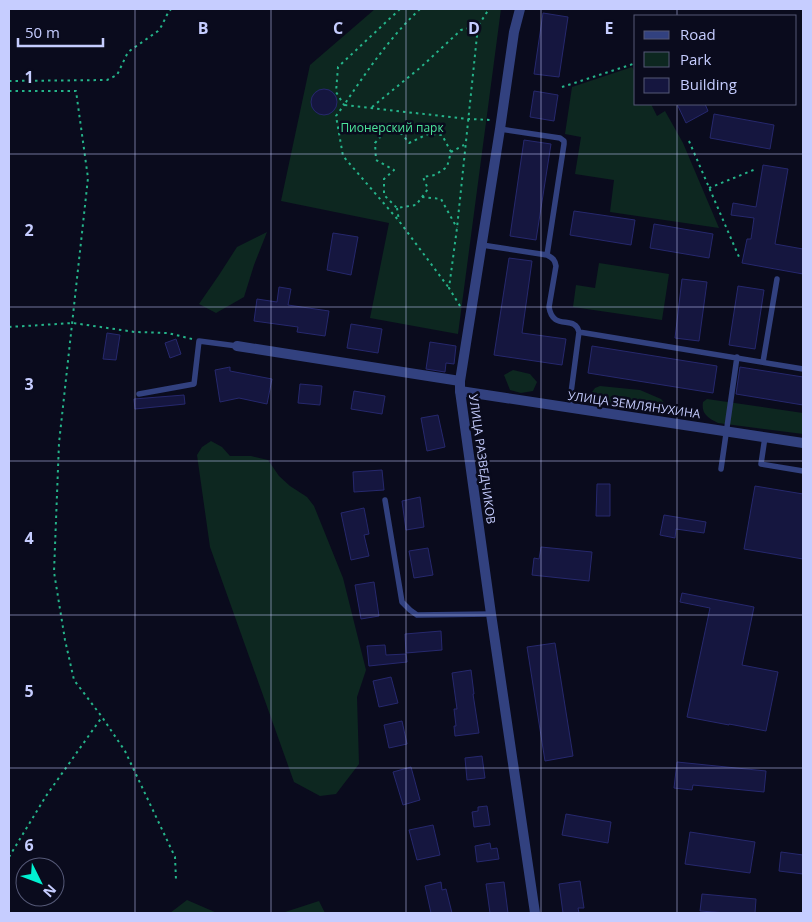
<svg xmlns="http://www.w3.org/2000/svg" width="812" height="922" viewBox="0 0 812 922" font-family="'Open Sans',sans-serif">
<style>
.green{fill:#0d2720}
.building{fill:#15163f;stroke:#26286d}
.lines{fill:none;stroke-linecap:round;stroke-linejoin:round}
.path{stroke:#25b48a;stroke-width:2;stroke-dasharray:2.5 4;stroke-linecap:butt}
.service{stroke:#32417f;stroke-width:5.5}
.minor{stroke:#32417f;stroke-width:10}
.tertiary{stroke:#32417f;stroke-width:10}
.grid{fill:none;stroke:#c6cdff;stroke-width:1;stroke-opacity:0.55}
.labels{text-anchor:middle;stroke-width:5;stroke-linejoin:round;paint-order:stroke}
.park-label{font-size:12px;fill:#4ce59b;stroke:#0a0b1d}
.street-label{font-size:12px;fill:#c6cdff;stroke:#0a0b1d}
.grid-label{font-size:16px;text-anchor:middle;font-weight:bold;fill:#c6cdff;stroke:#0a0b1d;stroke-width:5;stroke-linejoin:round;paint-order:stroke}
</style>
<rect width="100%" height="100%" fill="#0a0b1d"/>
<path class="green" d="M375,9H501L458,334L370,318L389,223L281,201L310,65Z
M632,67L636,74V104H651L657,116L665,111L683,143L719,228L610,212L614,180L575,174L581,137L565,134L572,87Z
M267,232L254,265L244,297L216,313L199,304L219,275L237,247Z
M599,263L669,274L662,320L573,307L576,285L595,288Z
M513,370L530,374L537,382L533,391L521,393L510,390L504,375Z
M600,386L640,390L661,399L668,407L665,413L612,408L602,403L592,397V392L595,388Z
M707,399L803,413V434L718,423C708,418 701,414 703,402Z
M211,441L222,447L230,456H251L268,460L279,476L290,486L307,497L314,506L343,578L366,670L357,697L359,764L336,794L320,796L294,782L210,547L197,455L202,447Z
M187,900L217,913H170Z
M319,901L325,913H282Z"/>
<path class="building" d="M543,13L568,17L559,77L534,74Z
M311 102a13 13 0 1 1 26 0a13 13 0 1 1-26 0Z
M534,91L558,95L554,121L530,117Z
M677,104H705L708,111L686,123Z
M714,114L774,125L770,149L710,138Z
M524,140L551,144L536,240L510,236Z
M763,165L788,169L775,244L803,249V274L742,263L747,239H751L754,218L731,215L733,203L756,207Z
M574,211L635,220L631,245L570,235Z
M654,224L713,234L709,258L650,248Z
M333,233L358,237L351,275L327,270Z
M509,258L532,261L522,333L566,339L562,365L494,355Z
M682,279L707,282L699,341L675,338Z
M738,286L764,290L755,349L729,345Z
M279,287L291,289L288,305L329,311L325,336L297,332L298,327L254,321L257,299L277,302Z
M351,324L382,329L378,353L347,348Z
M107,333L120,335L116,360L103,359Z
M176,339L181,354L170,358L165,343Z
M430,342L456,346L454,364L446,363L445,372L426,369Z
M592,346L717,366L713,393L588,373Z
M230,367V371L272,379L267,404L239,398L220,402L215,370Z
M740,367L803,377V405L736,394Z
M300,384L322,386L320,405L298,403Z
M354,391L385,396L382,414L351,409Z
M184,395L185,404L135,409L134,399Z
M438,415L445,447L427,451L421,418Z
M382,470L384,490L354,492L353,472Z
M597,484H610V516H596Z
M755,486L803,494V559L744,549Z
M420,497L424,527L406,530L402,501Z
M364,508L369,534L364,535L369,556L351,560L341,513Z
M664,515L706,522L704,533L676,529L675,538L660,535Z
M541,547L592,552L589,581L532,575L534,558L539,559Z
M428,548L433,575L414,578L409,551Z
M374,582L379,616L361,619L355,585Z
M682,593L754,607L742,665L778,672L766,731L729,724V725L687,717L710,608L680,602Z
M441,631L442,650L406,653L405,634Z
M555,643L573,756L545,761L527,647Z
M385,645L386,655L406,654L407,662L369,666L367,646Z
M471,670L474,694H473L479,733L455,736L454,726H456L454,709H457L452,673Z
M391,677L398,703L379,707L373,681Z
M402,721L407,744L389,748L384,725Z
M482,756L485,778L467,780L465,758Z
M677,762L766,771L764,792L693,785L692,790L674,788Z
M411,767L420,800L403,805L393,772Z
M487,806L490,825L474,827L472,812L478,811V807Z
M566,814L611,822L608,843L562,835Z
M433,825L440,855L417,860L409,830Z
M690,832L755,842L750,873L685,864Z
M490,843L491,849L497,848L499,859L477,862L475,846Z
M781,852L803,855V874L779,871Z
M580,881L584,908H578L579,913H563L559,884Z
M441,882L442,890L446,889L452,913H431L425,886Z
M504,882L508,913H490L486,884Z
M702,894L756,899L755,913H727L700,911Z"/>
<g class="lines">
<path class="path" d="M400,9L338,67L336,92L344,105L336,116L343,156L399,221L449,288
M420,9C390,37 367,71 344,105L468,119L492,120
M9,81L107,80L117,75L128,52L158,31C164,24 165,16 171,9
M562,87L636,63
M9,91H76L88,178L59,443L54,572L65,640L74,680L102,717L125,751L175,857L176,880
M372,107L421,67L461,30L478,26
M689,141L739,257
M451,152L442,135L428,134L409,143L402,134L387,129L375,143L376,160L394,170L384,179V195L397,208L416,205L428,189L423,177L435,175L447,167L451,152L464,145
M709,188L756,169
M422,197L441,199L457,228
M397,208L399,221
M460,306L449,288L457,228L478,26L489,9
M9,327L73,323L135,332L168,333L192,339
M9,857L46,796L102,717"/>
<path class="service" d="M500,129L560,138L564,141V144L547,255
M482,245L547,255C553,258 555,260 556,266L549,307C553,332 575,314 579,332L569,408
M579,332L803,369
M763,362L777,279
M139,394L194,384L199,341L237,346
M765,437L761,464L803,471
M721,469L737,357
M385,500L402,602L410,610L417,615L491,614"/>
<path class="minor" d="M237,346L460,381
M460,391L803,443"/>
<path class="tertiary" d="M520,9L514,32L500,129L460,381V391L491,614L535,913"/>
</g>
<path class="grid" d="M135,9V913M271,9V913M406,9V913M541,9V913M677,9V16M677,104V913M9,154H803M9,307H803M9,461H803M9,615H803M9,768H803"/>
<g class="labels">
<g class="park-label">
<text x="392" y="132">Пионерский парк</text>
</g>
<g class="street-label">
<text transform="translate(634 405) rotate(8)" y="4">УЛИЦА ЗЕМЛЯНУХИНА</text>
<text transform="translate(482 459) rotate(82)" y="4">УЛИЦА РАЗВЕДЧИКОВ</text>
</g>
</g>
<g class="grid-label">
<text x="203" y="34">B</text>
<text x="338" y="34">C</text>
<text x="474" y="34">D</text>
<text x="609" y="34">E</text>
<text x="29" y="83">1</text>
<text x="29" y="236">2</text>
<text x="29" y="390">3</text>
<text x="29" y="544">4</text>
<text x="29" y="697">5</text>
<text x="29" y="851">6</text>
</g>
<rect width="812" height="922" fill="none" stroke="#c6cdff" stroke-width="20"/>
<rect x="634" y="15" width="162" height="90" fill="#0a0b1d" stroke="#555977"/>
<rect x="644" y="31" width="25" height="8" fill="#32417f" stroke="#555977"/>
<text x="680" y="40" font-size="15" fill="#c6cdff">Road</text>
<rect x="644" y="52" width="25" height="15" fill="#0d2720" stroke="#555977"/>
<text x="680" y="65" font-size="15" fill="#c6cdff">Park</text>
<rect x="644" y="78" width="25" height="15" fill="#15163f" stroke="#555977"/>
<text x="680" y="90" font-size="15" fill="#c6cdff">Building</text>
<g transform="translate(40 882) rotate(132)"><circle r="24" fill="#0a0b1d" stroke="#555977"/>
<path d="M0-4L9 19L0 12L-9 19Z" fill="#00f1d1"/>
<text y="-8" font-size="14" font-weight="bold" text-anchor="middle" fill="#c6cdff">N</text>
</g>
<path d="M18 38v8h85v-8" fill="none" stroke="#c6cdff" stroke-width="2.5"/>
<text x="25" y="38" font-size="15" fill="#c6cdff" stroke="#0a0b1d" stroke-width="4" paint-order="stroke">50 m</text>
</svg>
